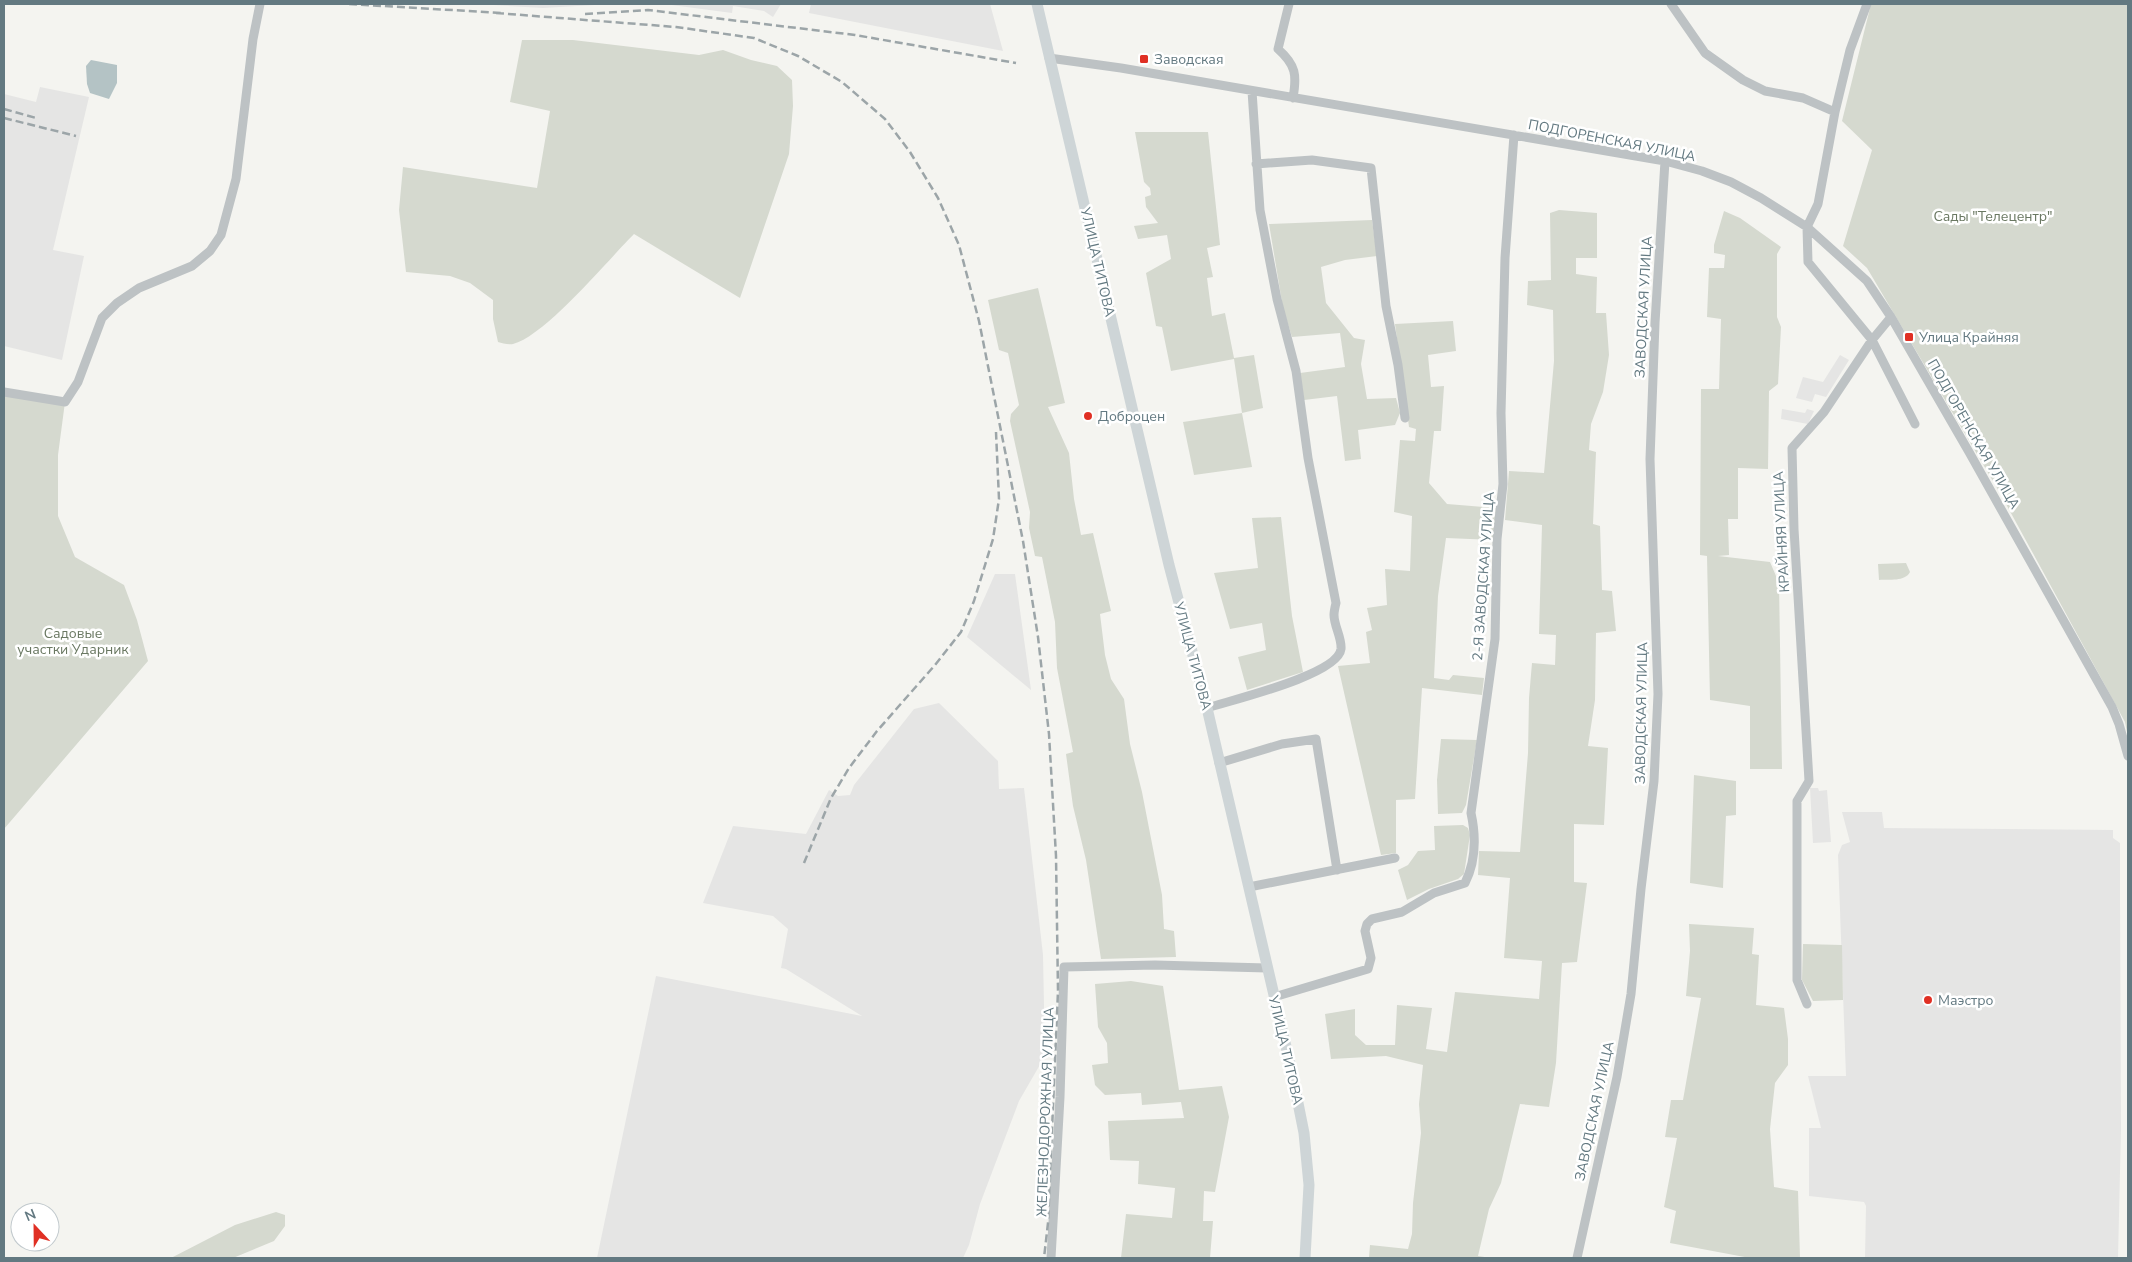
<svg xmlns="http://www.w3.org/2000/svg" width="2132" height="1262" viewBox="0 0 2132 1262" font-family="'Nunito Sans',sans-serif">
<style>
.built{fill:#e5e5e4}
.green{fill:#d5d9cf}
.water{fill:#b4c3c5}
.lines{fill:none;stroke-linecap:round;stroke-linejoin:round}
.minor{stroke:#bdc2c4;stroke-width:9}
.major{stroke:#ced5d7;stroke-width:11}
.rail{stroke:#9ca5a8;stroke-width:2.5;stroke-dasharray:8 4;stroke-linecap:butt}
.poi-dot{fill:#e03024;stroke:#fff;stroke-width:2}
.labels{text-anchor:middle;stroke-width:5;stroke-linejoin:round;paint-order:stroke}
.poi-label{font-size:14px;fill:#637981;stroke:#fff;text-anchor:start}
.street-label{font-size:14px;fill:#637981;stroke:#fff}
.park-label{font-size:14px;fill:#6a7862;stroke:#fff}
</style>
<rect width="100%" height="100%" fill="#f4f4f0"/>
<path class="built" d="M477,4H596L595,5L543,8Z
M664,4H781L773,17L764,11L733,6L732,13Z
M811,4H990L1003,51L809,13Z
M40,87L89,97L53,250L84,256L62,360L4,346V94L36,102Z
M1840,355L1849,360L1826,397L1815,394L1812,402L1796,398L1803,377L1823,382Z
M1782,409L1805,413L1807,409L1814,411L1808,424L1781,419Z
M995,574H1015L1031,690L967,637Z
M939,703L998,761L999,789L1024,788L1043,955L1045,1056L1019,1101L980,1204L969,1245L963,1258H597L656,976L862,1016L786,969L781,968L788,929L773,916L703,903L733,826L806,834L829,790L838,796L850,795L854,785L914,709Z
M1810,788H1818L1819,791L1827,790L1831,842L1813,843Z
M1842,812H1882L1884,828L2113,830V838L2120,843V899L2121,1129L2118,1258H1865L1866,1206L1864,1202L1809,1196V1128H1821L1808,1076H1846L1838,855L1842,845L1850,842Z"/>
<path class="green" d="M1871,4H2128V737L2125,722L2000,493L1867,268L1843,246L1872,150L1842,121Z
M522,40H573L699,55L723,50L751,60L777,66L792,80L793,106L789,154L740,298L634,234C608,260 545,336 513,344C508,345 502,343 498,342L493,319V300L470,283L450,276L406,272L399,210L403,167L537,188L550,111L510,102Z
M1135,132H1208L1220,245L1207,248L1213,277L1207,278L1212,316L1225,313L1234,358L1254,355L1263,408L1242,413L1252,467L1194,475L1183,422L1242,413L1234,359L1171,371L1162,327L1156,326L1146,273L1171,259L1167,235L1138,239L1134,226L1158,223L1146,207L1145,197L1151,195L1150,188L1144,182Z
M1559,210L1597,213V258H1576V274L1597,277L1596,313H1606L1609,355L1603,392L1591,424L1589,450L1596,452L1593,524L1600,526L1602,590L1612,591L1616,631L1596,633L1595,700L1588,746L1608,748L1604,825L1574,824V882L1587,883L1577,962L1562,963L1556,1063L1549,1107L1520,1104L1501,1183L1489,1209L1478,1256L1491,1258H1369L1370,1245L1408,1249L1412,1234L1413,1203L1421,1133L1419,1104L1423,1065L1386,1056L1331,1059L1325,1014L1355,1009V1035L1366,1045H1395L1397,1005L1432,1008L1426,1049L1447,1052L1455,992L1539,999L1542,961L1504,958L1510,878L1478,875L1479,851L1520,852L1528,753L1529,698L1532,663L1555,665L1556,635L1539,634L1542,525L1505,520L1509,471L1544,473L1554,361L1553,310L1527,305L1528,281L1551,280L1550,213Z
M1724,211L1740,218L1781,247L1777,254V317L1781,327L1778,384L1769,391L1768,469L1738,468V519H1728L1729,555L1718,556L1770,562L1779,583L1782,769H1750V706L1710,700L1707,556L1700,555L1701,389H1719L1721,319L1707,317L1709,268H1724L1725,255L1714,253V245Z
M1372,220L1377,256L1345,260L1321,267L1326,303L1354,338L1365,340L1361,364L1367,399L1396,398L1400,413L1395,425L1358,430L1361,459L1345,461L1337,396L1304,400L1300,373L1345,367L1340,333L1292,337L1283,308L1269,224Z
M1038,288L1065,403L1048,407L1069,453L1074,499L1081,535L1093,533L1111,611L1100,614L1105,655L1111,679L1124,699L1130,744L1142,792L1162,895L1164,929L1174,931L1176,957L1101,959L1086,860L1073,806L1066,754L1073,752L1057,668L1055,622L1042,557L1035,556L1029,528L1030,512L1010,421L1011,414L1019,405L1008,353L999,350L988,300Z
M1453,321L1456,351L1428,355L1431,387L1444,386L1441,431H1434L1429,483L1447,504L1496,508L1494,540L1446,538L1438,596L1434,678L1449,680L1453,675L1484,678L1482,695L1422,688L1415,799L1396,800V853L1381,855L1338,666L1370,663L1366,632L1372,630L1367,608L1387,605L1385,569L1410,571L1412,516L1394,512L1400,440L1415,441L1416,429L1409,427L1395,324Z
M4,392L65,402L58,455V516L75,557L124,585L137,620L148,661L4,829Z
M1281,517L1292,616L1303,672L1247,690L1238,657L1266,650L1262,623L1230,629L1214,573L1258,568L1252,518Z
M1906,563L1910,572C1905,582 1889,579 1879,580L1878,564Z
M1441,739L1477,740L1466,805L1462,813L1438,814L1437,780Z
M1694,775L1736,781V815L1726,816L1723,888L1690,883Z
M1463,825L1468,828L1470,835L1464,874L1458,879L1429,889L1407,900L1398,870L1408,865L1418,851L1435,850L1434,826Z
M1689,924L1754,928L1752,954L1759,955L1756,1005L1784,1008L1788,1039V1065L1775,1083L1770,1129L1774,1187L1798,1191L1800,1258H1750L1670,1243L1676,1211L1664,1207L1677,1138L1665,1137L1671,1100H1683L1701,998L1686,996L1690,951Z
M1803,944L1842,945L1843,1000L1813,1001L1802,980Z
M1131,981L1163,986L1179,1090L1222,1086L1229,1117L1215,1192L1204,1191L1203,1221H1213L1210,1258H1121L1126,1214L1172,1218L1175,1188L1138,1184L1139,1161L1110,1160L1108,1121L1184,1118L1181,1102L1142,1105L1141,1093L1105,1095L1095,1085L1092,1065L1108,1063L1107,1043L1098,1027L1095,984Z
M276,1212L285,1215V1226L274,1241L233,1258H171L235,1225Z"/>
<path class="water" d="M91,60L117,65V83L109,99L90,93L87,84L86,66Z"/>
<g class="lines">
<path class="minor" d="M1289,4L1278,49C1296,65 1297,75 1293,98
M1671,4L1705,53L1743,80L1765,91L1803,98L1835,112
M1867,4L1850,50L1835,112L1818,204L1807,227L1808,262L1872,340L1915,424
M1049,58L1121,68L1665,161L1702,171L1731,182L1761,198L1807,227L1867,281L1891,317L1969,452L2112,707L2119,724L2128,756
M1256,164L1312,160L1371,168L1386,306L1398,365L1405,418
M4,392L65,402L78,382L102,318L117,303L139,288L192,266L210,251L221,235L236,179L253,39L260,4
M1207,708C1231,700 1338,675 1341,649C1342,638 1334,626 1334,615C1334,611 1335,607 1336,603L1308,458L1296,371L1277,299L1260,210L1252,91
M1219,763L1282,744L1316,739L1337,870
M1249,887L1395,858
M1274,997L1368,969L1371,958L1365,931L1367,924L1372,919L1402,912L1434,893L1465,883C1476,861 1476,836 1471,813L1495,639L1497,539L1503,484L1501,413L1505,258L1514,135
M1807,1004L1797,980V801L1809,781L1794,529L1792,448L1824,412L1872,340L1891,317
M1051,1258L1060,1097L1064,967L1155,965L1267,968
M1577,1258L1617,1077L1631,994L1641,889L1654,781L1658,694L1650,459L1655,323L1665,161"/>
<path class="major" d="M1037,4L1169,565L1207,708L1291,1068L1304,1133L1309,1185L1305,1258"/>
<path class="rail" d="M349,4L502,13
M496,13L676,27L754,38L798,56L842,82L885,119L910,152L938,198L959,245L979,321L1023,541L1038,637L1049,734L1056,856L1058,991L1048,1223L1044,1258
M585,14L648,10L855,35L1016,63
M4,109L36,118
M4,118L76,136
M804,863L831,798L849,768L877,731L935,665L961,632L974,601L993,539L999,499L996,432"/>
</g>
<g class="poi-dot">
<rect x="1139" y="54" width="10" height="10" rx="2.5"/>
<rect x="1904" y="332" width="10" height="10" rx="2.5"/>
<circle cx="1088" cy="416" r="5"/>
<circle cx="1928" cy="1000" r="5"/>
</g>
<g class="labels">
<g class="poi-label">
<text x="1154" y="64">Заводская</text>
<text x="1919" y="342">Улица Крайняя</text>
<text x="1098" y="421">Доброцен</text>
<text x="1938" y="1005">Маэстро</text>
</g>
<g class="street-label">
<text transform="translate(1612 140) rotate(11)" y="5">ПОДГОРЕНСКАЯ УЛИЦА</text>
<text transform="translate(1098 262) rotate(77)" y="5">УЛИЦА ТИТОВА</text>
<text transform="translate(1643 307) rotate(-87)" y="5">ЗАВОДСКАЯ УЛИЦА</text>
<text transform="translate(1974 434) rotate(60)" y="5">ПОДГОРЕНСКАЯ УЛИЦА</text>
<text transform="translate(1781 532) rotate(-93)" y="5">КРАЙНЯЯ УЛИЦА</text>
<text transform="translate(1483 576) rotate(-86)" y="5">2-Я ЗАВОДСКАЯ УЛИЦА</text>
<text transform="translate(1193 656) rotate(75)" y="5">УЛИЦА ТИТОВА</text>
<text transform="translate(1641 713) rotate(-89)" y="5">ЗАВОДСКАЯ УЛИЦА</text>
<text transform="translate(1286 1050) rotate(77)" y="5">УЛИЦА ТИТОВА</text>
<text transform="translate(1594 1111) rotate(-78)" y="5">ЗАВОДСКАЯ УЛИЦА</text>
<text transform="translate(1045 1112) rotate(-88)" y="5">ЖЕЛЕЗНОДОРОЖНАЯ УЛИЦА</text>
</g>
<g class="park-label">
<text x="1993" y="221">Сады "Телецентр"</text>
<text x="73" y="638">Садовые<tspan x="73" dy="16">участки Ударник</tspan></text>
</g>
</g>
<rect width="2132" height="1262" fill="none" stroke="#637981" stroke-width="10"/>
<g transform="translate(35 1227) rotate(338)"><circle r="24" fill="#ffffff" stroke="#c1c9cd"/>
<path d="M0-4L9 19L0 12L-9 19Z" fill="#e03024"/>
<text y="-8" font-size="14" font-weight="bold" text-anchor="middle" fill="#637981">N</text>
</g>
</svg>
